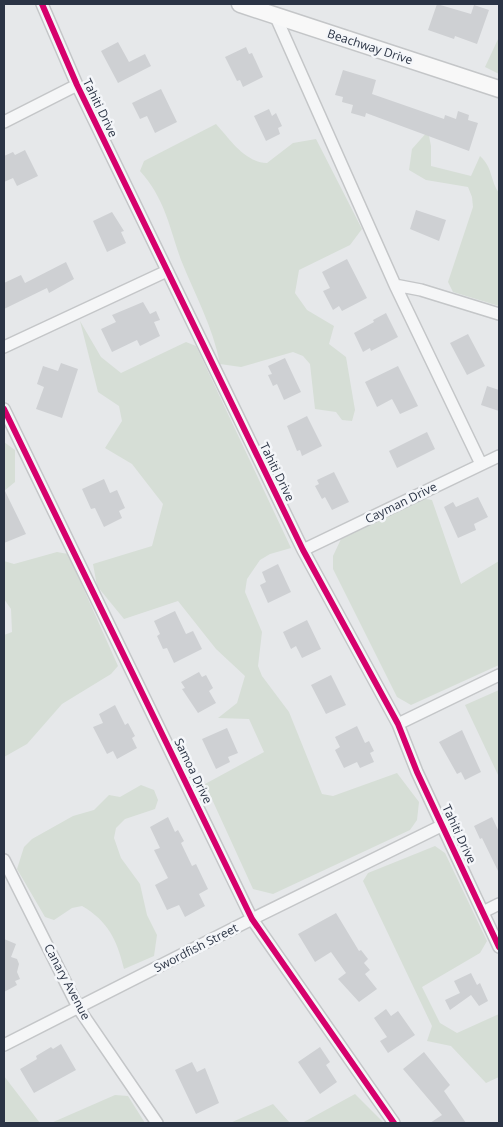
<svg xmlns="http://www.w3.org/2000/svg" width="503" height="1127" viewBox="0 0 503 1127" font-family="'Open Sans',sans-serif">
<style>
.green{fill:#d6ded6}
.building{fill:#ced0d3}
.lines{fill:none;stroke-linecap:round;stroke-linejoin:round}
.street-casing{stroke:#c4c6c8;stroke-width:14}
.secondary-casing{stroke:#c4c6c8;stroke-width:19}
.street{stroke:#f5f6f7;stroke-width:11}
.secondary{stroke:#f8f8f8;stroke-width:16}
.cycleway-casing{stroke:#f4f6f9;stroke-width:9}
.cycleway{stroke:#d6006c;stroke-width:6}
.labels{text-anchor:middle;stroke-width:5;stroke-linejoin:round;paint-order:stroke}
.street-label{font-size:12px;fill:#2b3445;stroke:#f4f6f9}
</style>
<rect width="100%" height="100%" fill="#e6e8ea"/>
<path class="green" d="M499,37V74L485,67Z
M216,124C230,139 244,162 267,163L293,143L316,139L362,229L350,245L299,270L295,293L307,310L334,326L329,344L346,357L355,410L352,421L342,420L336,412L315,409L310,364L303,356L293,352L241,367L220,364C213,327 195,295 181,260C169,226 165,199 140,171L144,161Z
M428,131L431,146V166L471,176L480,156C493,168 490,180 499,193V306L453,292L448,282L473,207L472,197L468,187L426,180L409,170L412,149Z
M80,321L101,357L121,373L186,342L196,346L291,548L270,554L260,560L247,579L245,592L262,632L258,666L262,676L289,712L322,794L333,796L397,773L419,802L417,820L410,830L273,894L253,889L205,784L264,752L249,719L218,718L237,703L245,676L216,649L178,601L124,619L97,586L93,564L152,546L163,504L132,464L105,448L122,421L119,406L98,392Z
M4,442L15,450V482L4,491Z
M420,498L432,500L461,584L499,561V665L411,705L397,697L333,569V556L341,539Z
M57,552L68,554L118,666L111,674L62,704L27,744L4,757V635L12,632L11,609L4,599V561L14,564Z
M499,690V777L465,705Z
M141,785L154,790L158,800L155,809L125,819L116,828L114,838L121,858L140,884L147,915L157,935L154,956L124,969C117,940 108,921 82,906L72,908L54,920L45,917L17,869L24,847L32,839L73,816L94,810L109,795L120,797Z
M435,846L445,853L487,941L480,953L422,987L440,1023L457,1033L499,1014V1077L486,1083L451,1046L427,1041L432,1026L363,881L368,873Z
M4,1076L40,1123H4Z
M355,1094L384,1123H302Z
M115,1095L128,1096L145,1123H51Z
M273,1104L290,1123H230Z"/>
<path class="building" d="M437,4L471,14L474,5L489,10L477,44L455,36L454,39L428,30Z
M118,42L129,62L145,54L151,66L118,83L101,51Z
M246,47L249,54L252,53L263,77L243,87L240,80L237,81L225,57Z
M343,70L376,80L372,94L444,119L445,115L456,119L458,111L469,115L468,120L478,123L469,151L366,113L365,117L351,113L353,105L342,102L343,97L335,95Z
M161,89L177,122L155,133L147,116L140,119L132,103Z
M269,109L272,116L276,113L282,126L278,128L280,134L266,141L254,116Z
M25,150L38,176L17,186L13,178L4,182V156L13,152L15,155Z
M416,210L446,220L439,241L410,229Z
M112,212L124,231L121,232L126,243L107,252L93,221Z
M347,259L367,298L342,311L339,306L333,310L323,291L330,288L322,272Z
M66,262L74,279L49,293L47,288L4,309V283L21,275L25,283Z
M143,302L150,314L156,311L160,320L154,322L160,336L140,346L137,340L112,352L101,329L116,322L112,315Z
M386,313L398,337L371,351L370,348L363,352L354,333L374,322L373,320Z
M468,334L485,366L467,375L450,343Z
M285,358L301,392L284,400L277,384L273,386L268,375L272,374L268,366Z
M61,363L78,369L62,418L36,409L44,387L37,384L43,366L58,371Z
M398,366L418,406L400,414L392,399L377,407L365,382Z
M487,386L499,390V411L481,405Z
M307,416L322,446L302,456L300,450L297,451L287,426Z
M427,432L435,449L397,468L389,451Z
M334,472L349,502L332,510L325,497L322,499L315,486L319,484L317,480Z
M104,479L110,493L117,490L125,508L119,511L122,518L104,527L95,508L91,509L82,489Z
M4,489L26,534L4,543Z
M478,497L488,517L474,524L476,530L458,538L444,507L453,502L456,507Z
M278,564L291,592L268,603L260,585L266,582L262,572Z
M175,611L186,634L193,631L202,649L174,663L167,648L163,649L157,636L160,634L154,621Z
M307,620L321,649L302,658L296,646L291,649L283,632Z
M199,672L202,677L206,675L213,688L209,691L216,703L198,713L182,689L185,688L181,682Z
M331,675L346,705L326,714L311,685Z
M115,705L125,725L128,723L135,736L132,738L137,748L117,759L113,751L107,754L93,727L103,723L99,714Z
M357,726L365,743L369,741L374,751L370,753L374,762L360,768L357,762L344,768L335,750L340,747L335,737Z
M227,728L238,753L228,757L230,762L216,769L202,739Z
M462,730L481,772L465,780L461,772L457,774L439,742Z
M168,817L175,832L178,830L184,841L181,843L192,866L196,864L208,889L199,894L205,906L185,917L179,905L167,910L155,885L168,878L154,850L160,848L150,827Z
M492,817L499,832V873L482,838L480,839L474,826Z
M336,913L359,951L361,950L368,959L364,963L370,970L365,974L377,989L359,1002L338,979L346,973L331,952L315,962L298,934Z
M4,939L16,944L11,957L17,959L19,964L17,972L20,979L15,981L17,985L4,992Z
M471,973L477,985L480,983L488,1001L479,1006L471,995L450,1010L445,1000L460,993L454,981Z
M386,1009L391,1016L398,1011L415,1035L388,1053L380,1041L387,1037L374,1018Z
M61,1044L76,1070L34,1093L20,1069L37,1059L36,1056L51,1047L53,1049Z
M320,1047L330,1062L326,1065L337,1082L320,1094L298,1062Z
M424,1052L450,1085L444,1091L466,1123H430L442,1115L403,1069Z
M192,1062L197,1072L205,1068L219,1103L196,1114L175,1070Z"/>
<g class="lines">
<defs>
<path id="street" d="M42,4L77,85L303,550L398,724L417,772L499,947
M275,15L395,285L481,464
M4,122L77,85
M395,285L421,290L499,314
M4,347L167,271
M4,409L252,919L394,1123
M303,550L499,456
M398,724L499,675
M4,860L79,1009L157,1123
M483,912L499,904
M4,1045L252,919L443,825"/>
<path id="secondary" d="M240,4L499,89"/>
</defs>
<use href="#street" class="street-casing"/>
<use href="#secondary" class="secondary-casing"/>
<use href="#street" class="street"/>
<use href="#secondary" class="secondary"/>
<defs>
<path id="cycleway" d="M42,4L77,85L303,550L398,724L417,772L499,947
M4,409L252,919L394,1123"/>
</defs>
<use href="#cycleway" class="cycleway-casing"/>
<use href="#cycleway" class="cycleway"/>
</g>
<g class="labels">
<g class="street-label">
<text transform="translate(370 47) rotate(18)" y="4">Beachway Drive</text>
<text transform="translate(100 108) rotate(64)" y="4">Tahiti Drive</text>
<text transform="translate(277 472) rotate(64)" y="4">Tahiti Drive</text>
<text transform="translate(401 503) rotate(-26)" y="4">Cayman Drive</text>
<text transform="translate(193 771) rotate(64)" y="4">Samoa Drive</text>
<text transform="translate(459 834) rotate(65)" y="4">Tahiti Drive</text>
<text transform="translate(196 948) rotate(-27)" y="4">Swordfish Street</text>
<text transform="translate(67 982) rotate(62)" y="4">Canary Avenue</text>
</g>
</g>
<rect width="503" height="1127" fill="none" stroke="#2b3445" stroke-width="10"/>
</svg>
